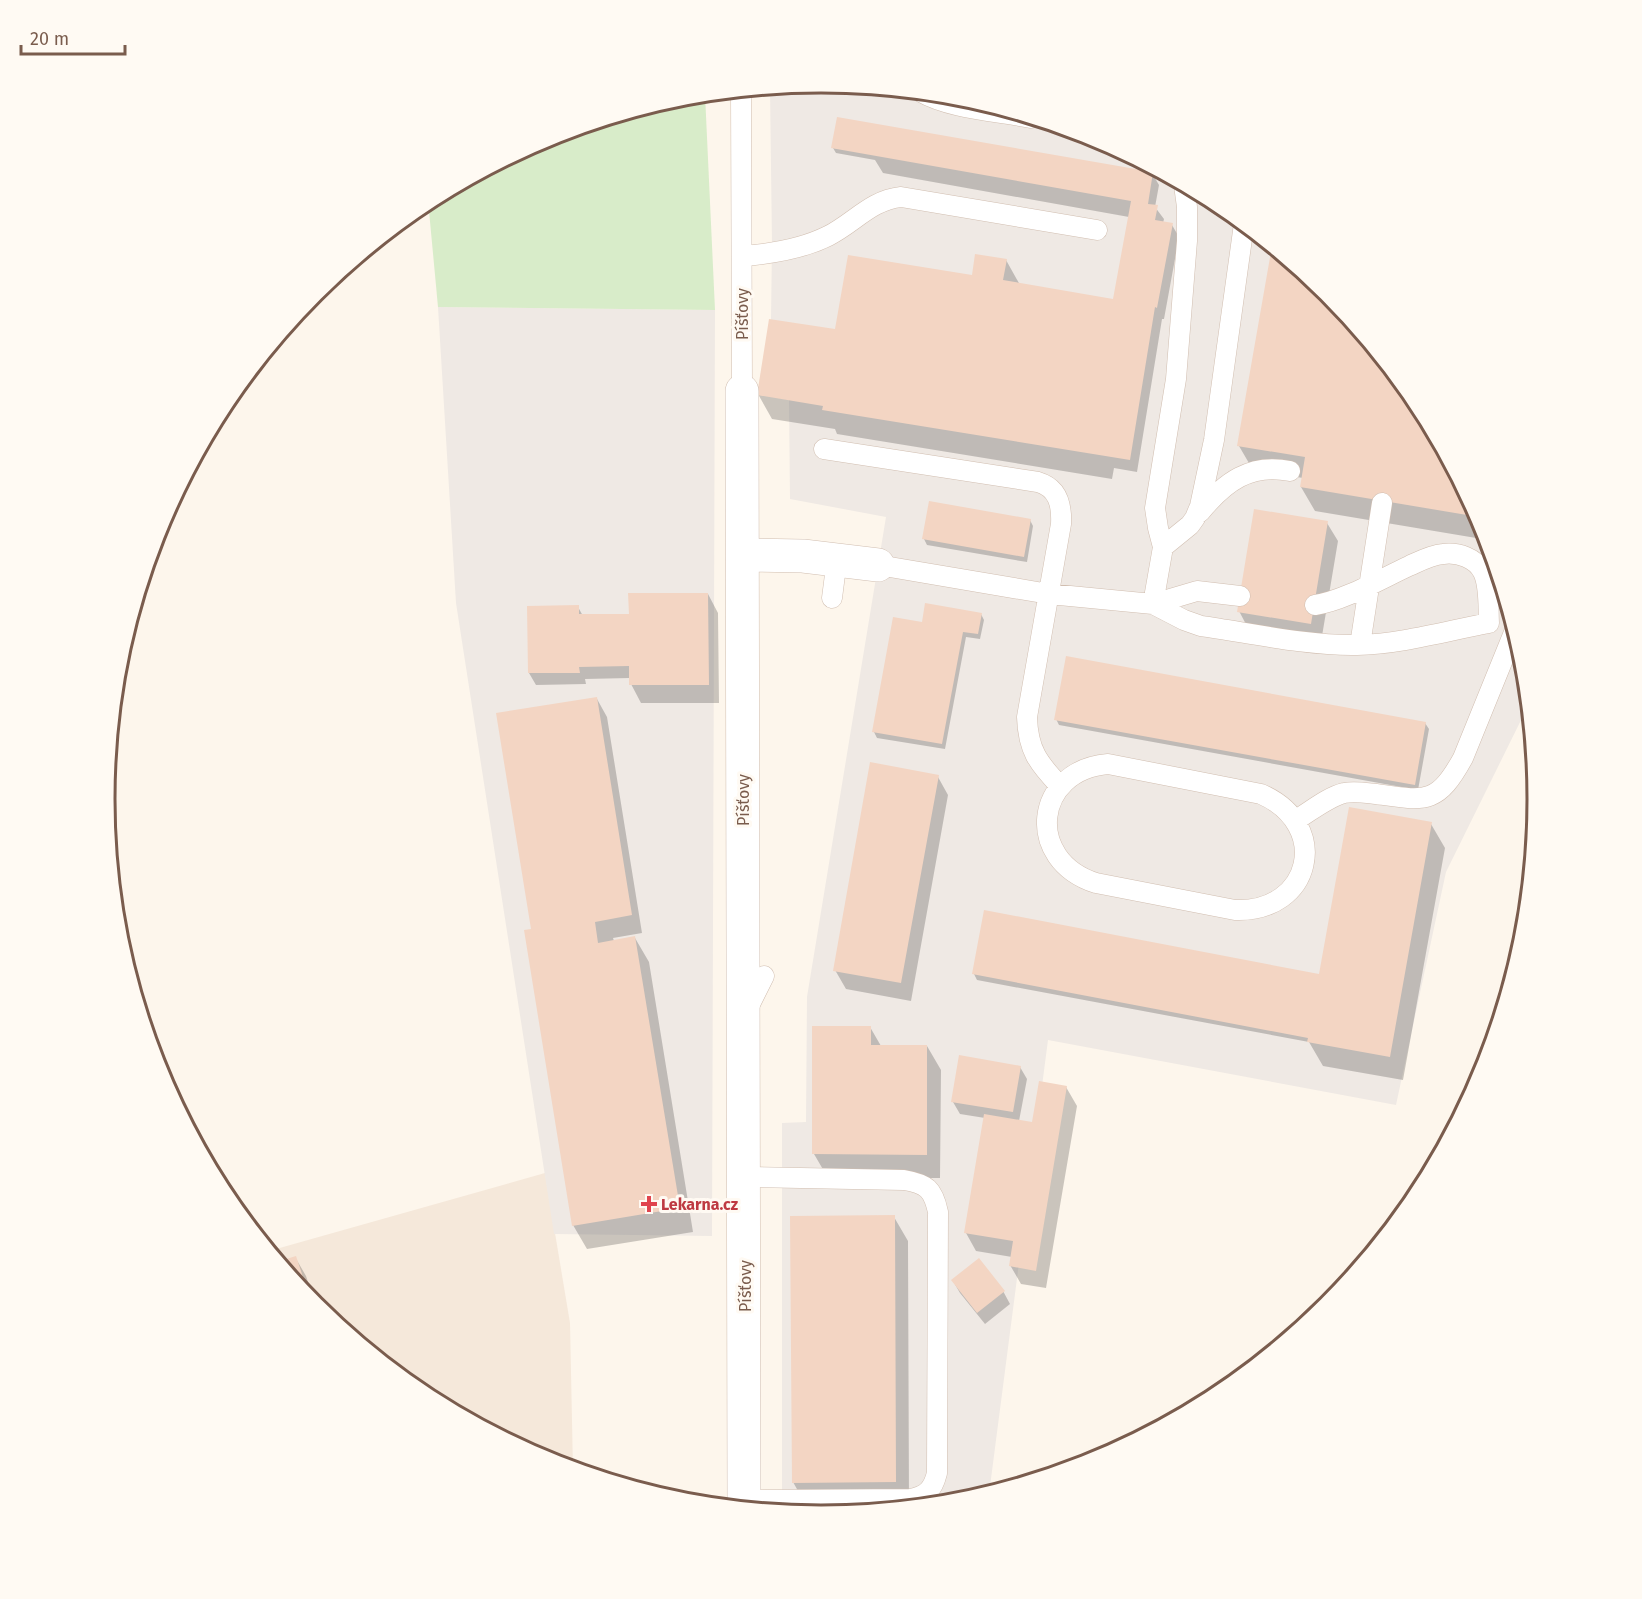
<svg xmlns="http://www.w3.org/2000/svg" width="1642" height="1599" viewBox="0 0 1642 1599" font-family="'Fira Sans',sans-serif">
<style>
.residential{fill:#f5e8da}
.industrial{fill:#efe9e4}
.green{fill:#d8ecc9}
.shadow{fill:#0003}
.building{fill:#f3d5c3}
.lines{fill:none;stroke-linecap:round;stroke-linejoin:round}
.lane-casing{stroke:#d1beb0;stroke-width:21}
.street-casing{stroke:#d1beb0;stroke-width:34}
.lane{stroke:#fff;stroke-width:20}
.street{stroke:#fff;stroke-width:33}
.health-dot{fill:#e0444e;stroke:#fffaf3;stroke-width:2}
.labels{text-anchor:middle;stroke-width:6;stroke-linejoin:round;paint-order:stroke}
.street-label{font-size:16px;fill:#7a5c4d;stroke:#fffaf3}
.health-label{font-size:16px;font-weight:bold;fill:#be3a42;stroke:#fffaf3;text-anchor:start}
.rim{fill:none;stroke:#7a5c4d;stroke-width:3}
</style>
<rect width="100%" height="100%" fill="#fdf6ec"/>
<path class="residential" d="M545,1173L570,1323L573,1470L546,1462L422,1395L314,1306L269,1251Z"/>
<path class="industrial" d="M821,83L961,96L1096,137L1220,204L1328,293L1417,401L1484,525L1524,660L1529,704L1446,872L1396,1105L1048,1040L989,1494L961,1503L848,1514L782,1506V1123L806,1122L807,997L886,517L790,499L789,400L757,394L771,319L772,245L770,88Z
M438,307L715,310L712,1236L554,1234L456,603Z"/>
<path class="green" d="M705,94L715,310L438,307L428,200L547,137L681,96Z"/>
<path class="shadow" d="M833,148L1152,173L1159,185L1155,207L1164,219L1163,223L1172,225L1179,237L1164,319H1162L1137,472L1114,468L1112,479L837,434L835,429L772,419L758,394L837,331L973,277L1006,260L1020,285L1114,300L1129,217L883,173L875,160L836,153Z
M1273,247L1328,293L1417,401L1484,525L1488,540L1315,511L1301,487L1303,478L1253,470L1239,446Z
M1030,520L1033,526L1027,562L927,545L924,539Z
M1327,523L1338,541L1321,642L1249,630L1239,611Z
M708,594L718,613L719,703H641L631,684L630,678L585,679L586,684L536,685L529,673L578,607L583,616H631Z
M981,614L984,620L980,639L966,637L945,749L877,738L874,732L923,624Z
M597,699L607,717L642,933L613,938L614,941L635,938L649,962L693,1232L587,1249L573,1225L534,937Z
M1056,719L1425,723L1429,729L1418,790L1059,725Z
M938,777L948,795L911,1001L846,989L835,970Z
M1431,824L1445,848L1403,1080L1323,1066L1309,1042L977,980L974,974L1320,978Z
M870,1027L881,1046H927L941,1070L940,1178H828L814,1154V1028Z
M1020,1067L1027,1079L1019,1121L1033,1124L1066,1087L1077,1106L1046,1288L1021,1284L1010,1265L1012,1257L976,1251L966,1233L985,1118L960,1114L953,1102Z
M894,1217L908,1241L909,1506L807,1507L793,1482Z
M295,1257L306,1276L317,1309L278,1263Z
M953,1281L1003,1291L1010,1304L985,1324L960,1293Z"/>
<path class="building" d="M837,117L1153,172L1148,204L1158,205L1155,220L1173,223L1157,308L1155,307L1130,460L822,410L823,406L757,395L769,319L835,329L848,255L972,275L975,254L1007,259L1003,280L1113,299L1131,201L831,148Z
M1272,246L1328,293L1417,401L1479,517L1300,487L1305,457L1237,446Z
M929,501L1031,519L1024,557L922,539Z
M1254,509L1328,521L1311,624L1237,612Z
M628,593H708L709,685H629V666L579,667L580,673H528L527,606L579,605V614H629Z
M925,603L982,613L978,634L963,632L942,744L872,732L893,617L922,622Z
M1066,656L1426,722L1415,785L1054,720Z
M597,697L632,915L595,922L598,943L635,936L680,1208L572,1226L524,930L531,929L496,713Z
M870,762L939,775L901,983L833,971Z
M1349,807L1432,822L1390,1057L1307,1042L1308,1038L972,974L984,910L1319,974Z
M812,1026H871V1045H927V1155L812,1154Z
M959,1055L1021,1066L1013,1112L951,1102Z
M1039,1081L1067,1086L1036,1271L1009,1266L1013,1241L964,1233L984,1114L1032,1122Z
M895,1215L896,1482L792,1483L790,1216Z
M296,1256L312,1304L277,1262Z
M979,1258L1005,1291L977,1313L951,1280Z"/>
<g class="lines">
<defs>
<path id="lane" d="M741,90L742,391
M921,92C951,109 997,111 1031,118
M1184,185L1187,207V241L1176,379L1155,508L1158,528L1163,547L1190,525L1195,518L1200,506L1214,440L1244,224
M742,256C770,254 802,249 828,236C854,223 871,200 901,197L1097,230
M824,449L1038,482C1058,488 1062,504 1061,524L1027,717C1028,750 1038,763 1060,786
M1200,512C1225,482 1250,463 1290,471
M878,565L1049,594L1153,604L1163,547
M1240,596L1197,591L1153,604L1184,620L1201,626C1250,633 1308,646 1357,645C1401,644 1446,631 1489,623C1488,607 1490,586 1483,572C1476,558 1458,552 1443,554C1431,555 1420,561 1409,566C1381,579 1343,601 1315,605
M832,598L837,559
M1360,645L1382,503
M1108,764L1261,794C1332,825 1312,913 1235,910L1096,883C1024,860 1034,770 1108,764Z
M1296,820C1311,811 1328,797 1344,793C1355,791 1366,793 1376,794C1426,801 1437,805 1463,758L1515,630
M748,1008L764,976
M744,1500L910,1499C927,1496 933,1489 937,1473L938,1212C933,1189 927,1184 904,1180L745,1177"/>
<path id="street" d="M742,391L744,1509
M743,555L803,556L878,565"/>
</defs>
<use href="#lane" class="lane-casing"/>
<use href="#street" class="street-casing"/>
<use href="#lane" class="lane"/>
<use href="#street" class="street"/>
</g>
<path class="health-dot" d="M646 1195h6v6h6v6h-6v6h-6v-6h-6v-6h6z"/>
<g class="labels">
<g class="street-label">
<text transform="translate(742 314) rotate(-90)" y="6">Píšťovy</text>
<text transform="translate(743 800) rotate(-90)" y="6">Píšťovy</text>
<text transform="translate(745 1286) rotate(-90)" y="6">Píšťovy</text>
</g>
<g class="health-label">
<text x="661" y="1210">Lekarna.cz</text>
</g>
</g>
<path d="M0 0H1642V1599H0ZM115 799a706 706 0 1 1 1412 0a706 706 0 1 1-1412 0Z" fill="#fffaf3" fill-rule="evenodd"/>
<path class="rim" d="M115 799a706 706 0 1 1 1412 0a706 706 0 1 1-1412 0Z"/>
<path d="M21 45v9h104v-9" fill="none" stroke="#7a5c4d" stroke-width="3"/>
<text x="30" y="45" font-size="18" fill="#7a5c4d" stroke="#fffaf3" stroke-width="4.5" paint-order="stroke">20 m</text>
</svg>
